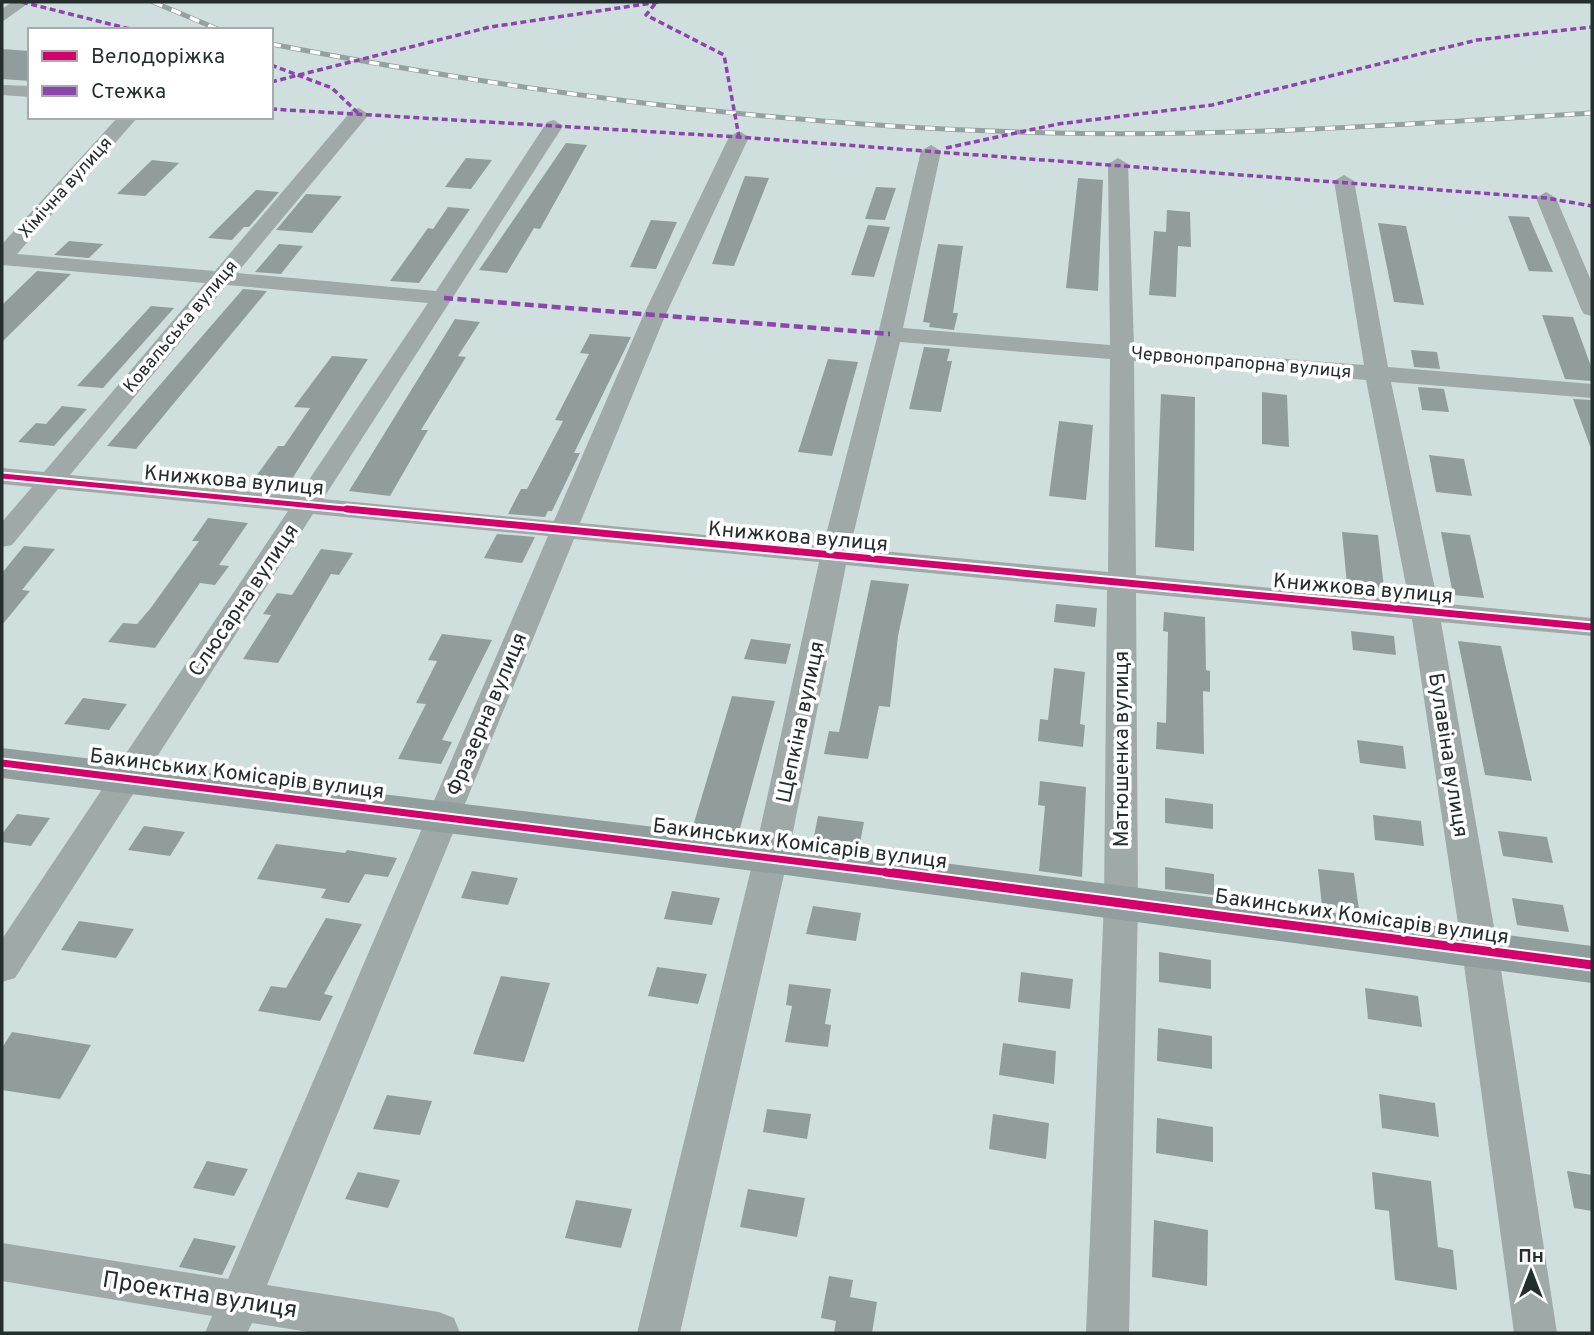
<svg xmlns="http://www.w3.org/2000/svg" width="1594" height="1335" viewBox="0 0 1594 1335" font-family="Overpass,sans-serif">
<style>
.building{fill:#919d9c}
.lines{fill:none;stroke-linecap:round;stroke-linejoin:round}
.street{fill:#9ea9a8;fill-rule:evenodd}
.secondary{fill:#909f9d;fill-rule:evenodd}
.rail-casing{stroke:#95a1a0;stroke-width:5}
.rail{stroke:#fff;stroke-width:3.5;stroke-dasharray:10;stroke-linecap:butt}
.quiet-far1{stroke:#8e44ad;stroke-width:3.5;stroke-dasharray:6 3.5;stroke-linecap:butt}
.quiet{stroke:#8e44ad;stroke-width:4.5;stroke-dasharray:9 4.5;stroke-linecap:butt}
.cycleway-far2-casing{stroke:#fff;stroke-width:9}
.cycleway-far1-casing{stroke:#fff;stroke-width:11}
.cycleway-casing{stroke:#fff;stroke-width:13}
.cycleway-far2{stroke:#d6006c;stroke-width:5}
.cycleway-far1{stroke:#d6006c;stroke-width:7}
.cycleway{stroke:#d6006c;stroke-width:9}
.labels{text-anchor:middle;stroke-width:7;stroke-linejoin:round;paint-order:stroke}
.far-street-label{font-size:18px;fill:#232e2d;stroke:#fff}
.street-label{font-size:21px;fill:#232e2d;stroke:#fff}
.near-street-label{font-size:24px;fill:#232e2d;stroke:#fff}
</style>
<rect width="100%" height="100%" fill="#cfdfdd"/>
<path class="building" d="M2,49L30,51V81L2,79Z
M566,143L587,145L540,229L534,228L507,273L479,270Z
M466,158L492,160L471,189L445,187Z
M152,160L179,163L145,196L117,194Z
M745,176L769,178L734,266L712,264Z
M1078,178L1103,180L1098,291L1066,288Z
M876,187L896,188L885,220L865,219Z
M256,190L279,192L249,227H244L232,240L208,238Z
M306,194L342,196L312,233L276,230Z
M448,207L470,209L419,283L390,281L428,228L433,229Z
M1167,210L1190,212L1191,247L1178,246L1176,297L1149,295L1154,231L1166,232Z
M1508,216L1529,217L1553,272L1529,271Z
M651,220L677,222L656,269L630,267Z
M1378,223L1406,226L1424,305L1394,302Z
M868,225L890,227L874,277L851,275Z
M69,241L103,244L89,258L54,255Z
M279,244L303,246L281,274L255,272Z
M938,244L963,246L953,313H958L954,330L929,327L930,323L923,322Z
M37,271L71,274L2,342V305Z
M243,289L267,291L136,449L107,446Z
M151,306L174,308L103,388L77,386Z
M1542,315L1573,317L1592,369V381L1565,379Z
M455,319L480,322L458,356L466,357L421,430H428L390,496L349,491Z
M590,334L631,337L574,453H580L552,511H548L545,517L508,514L521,489H527L563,421L555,420L589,354L580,353Z
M924,347L950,349L947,361H952L941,412L909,409Z
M1411,350L1437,352L1440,369L1414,367Z
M332,356L368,359L287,487L251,483L278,446H284L310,408L294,407Z
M828,359L858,362L832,456L798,452Z
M1418,387L1444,389L1449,412L1422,410Z
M1262,392L1287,395L1289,447L1262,444Z
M1161,394L1195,397L1194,551L1155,547Z
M1573,399L1592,400V446H1590Z
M62,406L87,409L54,446L18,442L36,423L46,424Z
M1059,421L1093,425L1086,500L1049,496Z
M1429,455L1464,459L1472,496L1436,492Z
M208,518L248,523L219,565L229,566L215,585L200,583L155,648L108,642L123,623L137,624L150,609L199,541H192Z
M1342,532L1378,535L1384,588L1347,584Z
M1441,532L1470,535L1484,598L1453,595Z
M497,534L535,537L522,563L484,558Z
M24,546L55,549L22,590L30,591L2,625V573Z
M321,549L353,553L339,575L331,574L278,663L243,659L271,615L263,614L277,593L292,595Z
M871,580L909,584L898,636L890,707L879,706L868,759L824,754L829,731L839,732Z
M1056,604L1097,608L1095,627L1054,622Z
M1164,612L1205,617L1206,670L1210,671V692L1203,691L1204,754L1156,749L1157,722L1166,723L1168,632L1163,631Z
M1351,631L1394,636L1396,655L1353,650Z
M442,634L492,640L442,740L452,742L441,764L398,759L426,704L416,703L437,661L428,660Z
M751,639L791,644L786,664L744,659Z
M1458,641L1501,646L1532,781L1485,775Z
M1054,668L1085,672L1080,724L1085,725L1083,747L1038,741L1040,719L1048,720Z
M732,696L775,701L739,832L693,826Z
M83,698L127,704L109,730L64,724Z
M1357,740L1403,746L1406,769L1360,763Z
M1040,781L1086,787L1082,877L1039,871L1045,806L1038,805Z
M1165,798L1213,804V829L1165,823Z
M17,814L50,818L31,846L2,842V834Z
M1373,815L1421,821L1424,846L1375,840Z
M818,816L864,822L859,848L813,841Z
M144,826L185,832L170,856L128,850Z
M1498,831L1547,837L1553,863L1503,856Z
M276,844L345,853L347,850L397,858L388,877L365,874L349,903L321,898L326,889L257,879Z
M1165,867L1214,874V895L1165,889Z
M1318,869L1354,873L1359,910L1322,906Z
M472,871L518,878L508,905L461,898Z
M672,891L720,898L712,925L664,919Z
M1512,898L1563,905L1569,932L1517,925Z
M813,906L861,913L856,941L806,934Z
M326,918L362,924L324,994L333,996L320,1021L258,1011L271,986L286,988Z
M79,921L134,929L116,958L61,950Z
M1159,952L1211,960V989L1159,982Z
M657,967L707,974L698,1004L648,996Z
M1021,972L1073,979L1070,1009L1018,1002Z
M501,976L550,983L524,1062L473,1054Z
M789,984L831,989L825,1024L831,1025L828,1047L785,1042L792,1006L786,1005Z
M1365,988L1418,996L1422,1027L1368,1019Z
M1158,1028L1212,1036V1069L1157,1061Z
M12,1032L91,1045L60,1099L2,1090V1048Z
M1003,1043L1056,1051L1054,1084L999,1075Z
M1379,1094L1435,1103L1439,1137L1382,1128Z
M387,1095L432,1101L420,1135L373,1129Z
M767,1109L811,1114L807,1139L763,1132Z
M993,1114L1049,1123L1046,1159L989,1149Z
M1157,1118L1213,1127V1162L1156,1153Z
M207,1161L248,1169L234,1196L193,1188Z
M1567,1171L1592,1175V1211L1574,1208Z
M358,1172L400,1180L388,1208L345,1199Z
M1372,1172L1431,1181L1438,1247L1453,1250L1457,1290L1395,1280L1389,1211L1375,1209Z
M748,1189L805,1198L797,1237L740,1227Z
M576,1200L632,1209L621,1248L565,1238Z
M1154,1220L1208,1230L1207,1286L1152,1277Z
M194,1238L236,1246L222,1275L179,1267Z
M829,1276L853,1280L850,1297L877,1302L872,1333H834L836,1321L821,1318Z"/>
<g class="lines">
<path class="street" d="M12,2H30L2,22V9Z
M2,85L30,86V97L2,95Z
M359,108L368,114L366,118L237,273L436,291L547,122L554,120L563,126L323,499L554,521L643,316L729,137L739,131L749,137L665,316L580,523L823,546L878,334L921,151L931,145L941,151L903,328L1110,345L1108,164L1118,158L1128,164L1134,347L1364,365L1334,181L1344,175L1354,181L1388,367L1592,384V398L1391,382L1438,603L1592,618V636L1441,622L1498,950L1557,1333H1514L1462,950L1412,619L1136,593L1138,902L1129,1333H1086L1104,902L1107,590L846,565L788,857L680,1333H637L754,857L819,562L574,539L267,1285L439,1312L454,1318L460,1333H315L252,1323L247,1333H205L212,1316L2,1281V1243L228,1279L548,536L313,514L15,978L2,982V939L288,511L58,489L12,545L2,547V522L32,487L2,484V468L44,472L205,283L2,265V244L118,117H138L17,254L215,271L352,110ZM227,285L428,303L298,496L70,475ZM900,342L1110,359L1108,572L850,548ZM1134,361L1366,380L1409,601L1136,575Z
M1546,192L1556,198L1592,283V316L1584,314L1581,309L1536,198Z"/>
<path class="secondary" d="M2,748L771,841L1592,946V983L771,873L2,778Z"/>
<defs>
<path id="rail" d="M153,2L220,30
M271,44C529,94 789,127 1052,133C1233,137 1412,124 1592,113"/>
</defs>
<use href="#rail" class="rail-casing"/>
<use href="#rail" class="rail"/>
<path class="quiet-far1" d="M22,2L134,30
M655,4L646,15L724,55L739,137
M271,65L332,88L359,114
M271,82L490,27L659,2
M271,109L739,137L1546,198L1592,206
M946,148L1058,124L1212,105L1477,40L1592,27"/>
<path class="quiet" d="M444,298L890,334"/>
<defs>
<path id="cycleway-far2" d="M2,476L365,511"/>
<path id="cycleway-far1" d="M347,509L1592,627
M2,763L900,874"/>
<path id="cycleway" d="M886,872L1592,965"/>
</defs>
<use href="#cycleway-far2" class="cycleway-far2-casing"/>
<use href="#cycleway-far1" class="cycleway-far1-casing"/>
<use href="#cycleway" class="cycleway-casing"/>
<use href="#cycleway-far2" class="cycleway-far2"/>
<use href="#cycleway-far1" class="cycleway-far1"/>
<use href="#cycleway" class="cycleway"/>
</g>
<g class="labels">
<g class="far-street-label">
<text transform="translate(65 187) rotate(-48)" y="6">Хімічна вулиця</text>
<text transform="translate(180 326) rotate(-50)" y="6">Ковальська вулиця</text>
<text transform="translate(1241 362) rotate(5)" y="6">Червонопрапорна вулиця</text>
</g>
<g class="street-label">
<text transform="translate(234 480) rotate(5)" y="7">Книжкова вулиця</text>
<text transform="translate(798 536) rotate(5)" y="7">Книжкова вулиця</text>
<text transform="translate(1363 588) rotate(5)" y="7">Книжкова вулиця</text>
<text transform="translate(243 600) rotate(-56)" y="7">Слюсарна вулиця</text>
<text transform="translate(486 714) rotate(-67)" y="7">Фразерна вулиця</text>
<text transform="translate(800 722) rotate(-78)" y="7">Щепкіна вулиця</text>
<text transform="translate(1121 749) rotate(-90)" y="7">Матюшенка вулиця</text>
<text transform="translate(1449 755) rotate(81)" y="7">Булавіна вулиця</text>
<text transform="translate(237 773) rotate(7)" y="7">Бакинських Комісарів вулиця</text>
<text transform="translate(800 843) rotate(7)" y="7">Бакинських Комісарів вулиця</text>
<text transform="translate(1362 916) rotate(8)" y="7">Бакинських Комісарів вулиця</text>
</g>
<g class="near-street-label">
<text transform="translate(200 1294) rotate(9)" y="8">Проектна вулиця</text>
</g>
</g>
<rect width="1594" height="1335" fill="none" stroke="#232e2d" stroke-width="7"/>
<rect x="28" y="28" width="245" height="91" fill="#ffffff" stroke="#a7abab" stroke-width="2"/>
<rect x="42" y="51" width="35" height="10" fill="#d6006c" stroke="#a7abab" stroke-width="2"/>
<text x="91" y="63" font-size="21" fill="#232e2d">Велодоріжка</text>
<rect x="42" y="86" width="35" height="10" fill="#8e44ad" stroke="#a7abab" stroke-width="2"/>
<text x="91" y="98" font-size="21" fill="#232e2d">Стежка</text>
<g transform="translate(1531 1272)" stroke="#ffffff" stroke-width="5" paint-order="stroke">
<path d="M0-5L12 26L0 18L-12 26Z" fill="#232e2d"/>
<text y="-10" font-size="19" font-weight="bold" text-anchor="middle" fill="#232e2d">Пн</text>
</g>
</svg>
